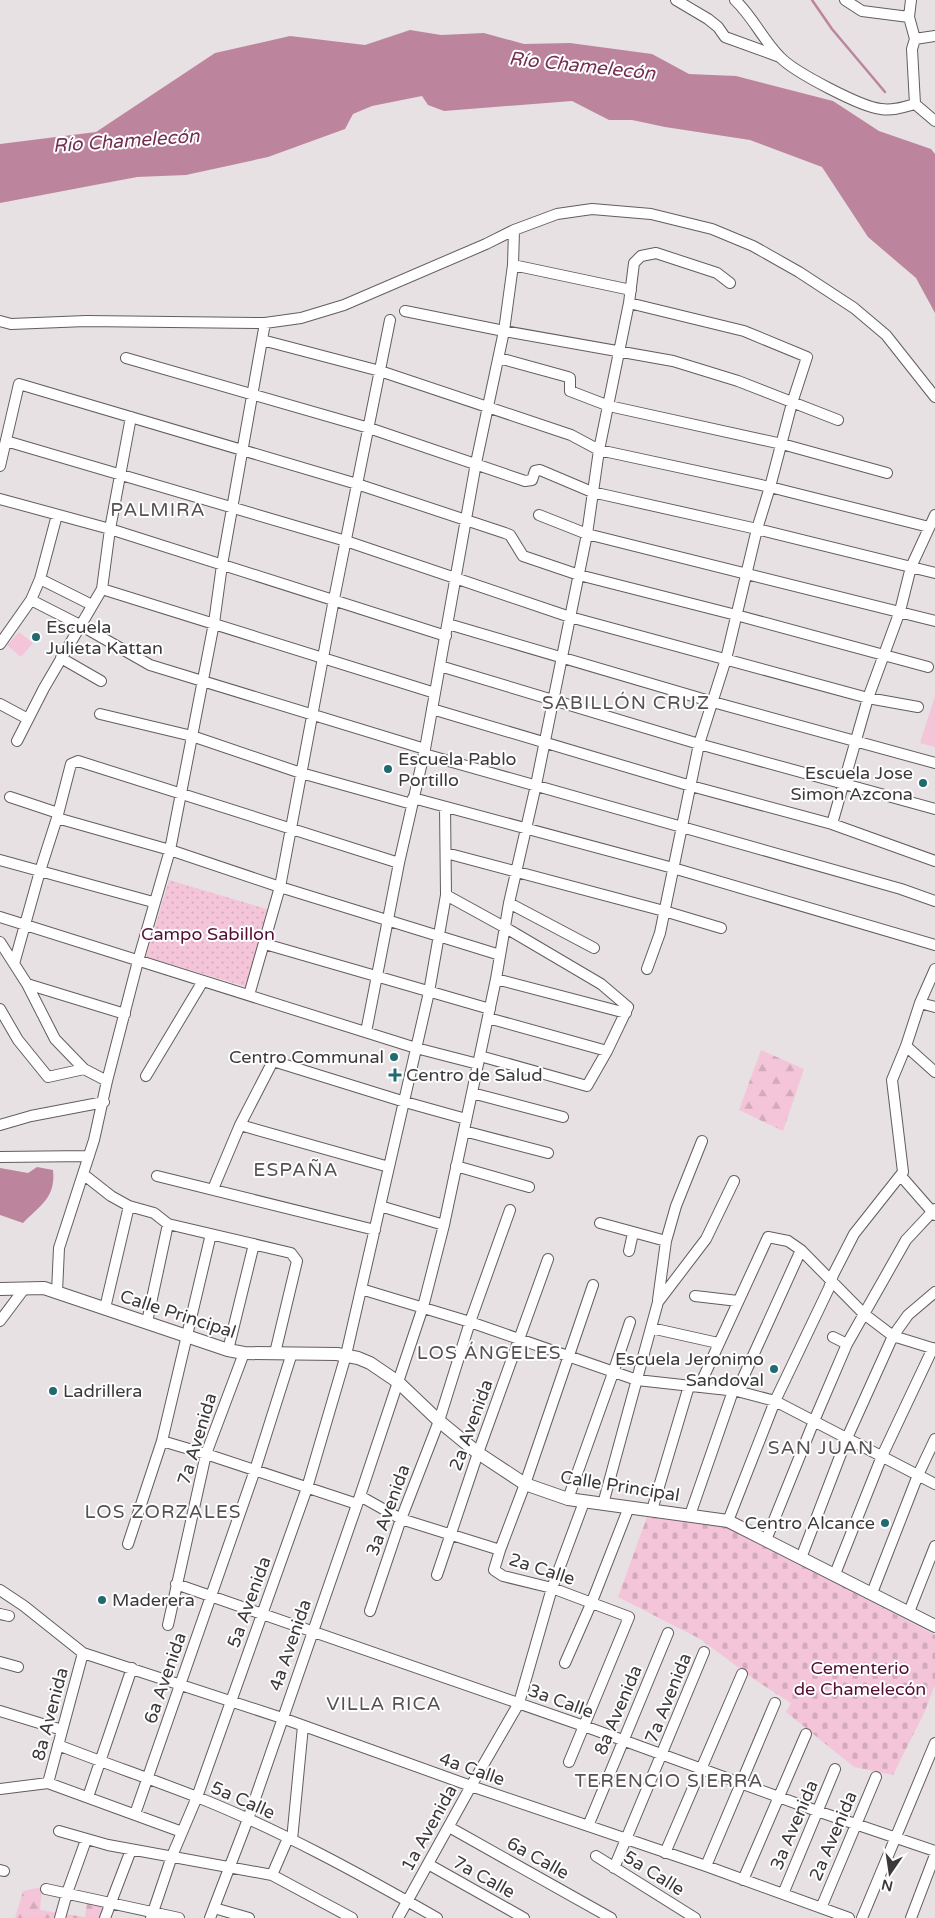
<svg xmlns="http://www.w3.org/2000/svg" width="935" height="1918" viewBox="0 0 935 1918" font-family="'Varela Round',sans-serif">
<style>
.grass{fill:url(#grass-dots)}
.forest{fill:url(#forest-firs)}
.cemetery{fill:url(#cemetery-stones)}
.pitch{fill:#f4c5d8}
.water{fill:#bd859d}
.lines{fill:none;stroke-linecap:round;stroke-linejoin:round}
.stream{stroke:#bd859d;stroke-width:2.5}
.minor-casing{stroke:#635d5f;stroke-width:12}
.tertiary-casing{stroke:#635d5f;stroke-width:14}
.minor{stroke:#fff;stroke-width:10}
.tertiary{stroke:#fff;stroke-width:12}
.poi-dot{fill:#206b71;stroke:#fff;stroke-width:2}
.labels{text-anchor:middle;stroke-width:4;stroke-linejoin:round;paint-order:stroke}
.poi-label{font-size:18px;fill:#3c393a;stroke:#fff;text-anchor:start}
.park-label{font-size:18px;fill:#520e33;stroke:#fff}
.street-label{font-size:18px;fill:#3c393a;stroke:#fff}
.water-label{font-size:19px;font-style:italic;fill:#732d4f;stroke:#fff}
.neighbourhood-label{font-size:19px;letter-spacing:1px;fill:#575154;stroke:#fff}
</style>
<defs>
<pattern id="grass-dots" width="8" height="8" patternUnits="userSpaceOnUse" patternTransform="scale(1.25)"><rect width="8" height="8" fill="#f4c5d8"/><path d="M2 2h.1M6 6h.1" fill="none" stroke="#d2aaba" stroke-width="1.8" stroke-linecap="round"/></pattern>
<pattern id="forest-firs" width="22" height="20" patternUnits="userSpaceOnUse" patternTransform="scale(1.25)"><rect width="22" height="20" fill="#f4c5d8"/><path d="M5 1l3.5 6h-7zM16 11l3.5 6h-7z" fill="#d2aaba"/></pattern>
<pattern id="cemetery-stones" width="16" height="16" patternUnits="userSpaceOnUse" patternTransform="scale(1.25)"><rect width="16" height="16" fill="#f4c5d8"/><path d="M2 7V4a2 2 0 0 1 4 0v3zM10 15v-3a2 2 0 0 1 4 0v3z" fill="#d2aaba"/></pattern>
</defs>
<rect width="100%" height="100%" fill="#e7e1e3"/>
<path class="grass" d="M169,880L270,910L247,987L146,957Z"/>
<path class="forest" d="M761,1050L804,1069L783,1131L739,1110Z
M42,1887L40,1910L85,1917L87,1903L107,1906L102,1918H15L23,1891Z"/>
<path class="cemetery" d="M647,1517L726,1526L935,1635V1685L924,1713L893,1775L854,1767L786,1712L791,1703L758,1682L700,1639L618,1597Z"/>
<path class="pitch" d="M19,632L33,643L21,657L7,645Z
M935,696V747L920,743Z"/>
<path class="water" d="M410,30L441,35L484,33L524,44L570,43L652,54L689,74L736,76L833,101L879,131L931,149L935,154V313L916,278L868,237L822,167L750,140L665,127L632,120H609L572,101L444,111L428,105L422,96L372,106L353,114L345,129L268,157L186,175L137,177L0,203V144L96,132L215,53L290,36L365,45Z
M37,1167L53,1170C56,1197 41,1205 23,1223L0,1215V1168L28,1173Z"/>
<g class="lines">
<path class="stream" d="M812,0L832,29L885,92"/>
<defs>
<path id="minor" d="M676,0L708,19L718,27L725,37L780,57
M735,0C753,17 763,40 780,57C794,72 861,107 881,109C893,111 904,107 915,104
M845,0L862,11L909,17L915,39L912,49L915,104L935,121
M909,17L911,0
M915,39L935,36
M513,265L631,290
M629,303L744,331L807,357L792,403L770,487L757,529L726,659L699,744L660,933L647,969
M405,311L504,331L673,361L738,381L838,420
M0,321L11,324L86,321L265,323L301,318L344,305L486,244L514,230L557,214L592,209L651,214L712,229L753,246L799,272L854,308L886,335L935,397
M262,340L380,371L571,435L599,450L770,487L929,527
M126,358L369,428L525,481L532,480L535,471L540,470L592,492L757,529L935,573
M499,358L568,377L570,378V391L609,406L782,444L887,473
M6,441L346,541L570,617L868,698L918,707
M0,466L19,384L357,484L505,533L510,535L523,556L579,575L736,615L928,667
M0,499L110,529L446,636
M539,515L587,534L935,621
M40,579L92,605
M102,589L435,693
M31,600L80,625L150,665L425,749
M448,624L713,702L935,763
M0,644L31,600L40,579L57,515
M61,658L101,681
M440,666L699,744L935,809
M0,704L28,719
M432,709L691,786L832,824L935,861
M100,714L192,736L301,773L412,804
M17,741L44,688L102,589L110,529L131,417
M424,754L901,889L935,901
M10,797L58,813
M413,798L673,868L935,945
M832,824L868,698L900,611L911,567L935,515
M446,853L664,911L721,928
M0,860L153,902
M399,863L78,761L71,764L57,818L170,850L280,887L500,955
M446,895L506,928L601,984L628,1007L607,1051L587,1086L480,1056
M509,903L594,948
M0,917L416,1048L478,1064
M0,942L27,984L55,1039L84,1069
M265,944L490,1009
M14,964L40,871L57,818
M496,979L626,1013
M27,984L125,1014
M249,995L280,887L334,599L390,320
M920,1003L935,1007
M0,1009L18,1040L48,1077L84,1069L107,1081
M488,1018L607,1051
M366,1032L399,863L425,749L476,463L504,331L513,265L514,230
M906,1046L935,1072
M146,1076L203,981
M472,1093L563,1117
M0,1125L31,1116L104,1102
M240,1125L389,1167
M464,1131L548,1153
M0,1157L89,1156
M456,1166L529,1187
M83,1174L111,1196L129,1206L154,1213L168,1224L291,1253L297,1261L275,1353
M157,1176L375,1230
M901,1176L935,1215
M213,1189L240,1125L273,1061L405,1102L466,1119
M380,1206L444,1225
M600,1223L666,1241
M629,1251L633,1233
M361,1289L470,1322L637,1380L737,1391L775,1401L935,1484
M57,1292L59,1248L94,1140L107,1081L138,961L170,850L214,623L222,565L265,323
M695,1296L738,1301
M658,1300L666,1241L676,1206L702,1141
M105,1308L129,1206
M0,1321L24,1289
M147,1322L168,1224
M651,1328L718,1343
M833,1337L847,1344
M228,1350L254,1244
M699,1387L768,1237L788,1241L801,1250L864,1314L893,1336L935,1349
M737,1391L801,1250
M162,1441L206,1454L357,1504
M360,1496L401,1519L500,1550L494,1570L503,1576L552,1588L629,1617L569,1762
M568,1499L613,1373L630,1322
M603,1504L658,1302L706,1239L734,1181
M652,1510L689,1386
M690,1515L733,1391
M728,1521L775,1401L829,1288L833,1275L854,1234L903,1172L892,1080L906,1046L920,1003L935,969
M766,1540L814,1421L847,1344L906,1240L935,1209
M128,1544L162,1441L211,1234
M500,1550L525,1484L593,1285
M801,1558L847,1438L893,1336L908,1315L935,1292
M835,1574L882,1456L933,1348
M437,1575L478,1453L548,1259
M176,1584L584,1726L817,1811L935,1851
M0,1590L24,1606L83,1653L282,1718L471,1786L706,1866L849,1918
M872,1593L918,1475L935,1439
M370,1611L401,1519L439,1421L470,1322L510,1210
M909,1612L935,1546
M0,1614L9,1616
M168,1625L206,1454L244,1353
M0,1662L18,1667
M565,1663L591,1604L629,1507
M0,1711L62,1730
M58,1745C104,1763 151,1779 197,1797C280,1830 360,1874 437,1918
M48,1783L83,1653
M0,1789L48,1783L182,1832
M88,1797L132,1668
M135,1814L255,1470L292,1353
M588,1826L668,1633
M449,1827L611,1918
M59,1831L108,1845L272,1875L352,1918
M292,1840L303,1726
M665,1853L742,1674
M596,1856L695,1918
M428,1864L524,1918
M706,1866L775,1703
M614,1868L704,1652
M0,1870L4,1871
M272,1875L288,1838
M743,1880L806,1734
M46,1889L179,1918
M783,1894L835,1769
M214,1908L249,1918
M821,1908L876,1777
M60,1918L67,1893L86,1840
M105,1918L131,1850
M151,1918L172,1856L197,1797L307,1488L346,1355L429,992L446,895L445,807
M210,1918L248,1819L360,1496L423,1307L444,1225L496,979L509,903L536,785L587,534L599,450L629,303L634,263L641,256L656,253L717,273L730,283
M398,1918L471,1786L519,1703L552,1588L584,1502
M862,1918L935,1743
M911,1918L935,1855"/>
<path id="tertiary" d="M0,1289L44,1288L228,1350L244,1353L337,1354L358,1358L370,1363L398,1382L439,1421L478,1453L525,1484L568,1499L728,1521L935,1626"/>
</defs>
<use href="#minor" class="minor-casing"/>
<use href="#tertiary" class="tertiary-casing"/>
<use href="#minor" class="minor"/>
<use href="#tertiary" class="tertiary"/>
</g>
<g class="poi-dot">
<circle cx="36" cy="637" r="5"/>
<circle cx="388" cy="769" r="5"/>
<circle cx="923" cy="783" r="5"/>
<circle cx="394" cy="1057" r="5"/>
<path d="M392.5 1067.5h5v5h5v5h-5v5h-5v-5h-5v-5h5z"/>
<circle cx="774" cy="1369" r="5"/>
<circle cx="53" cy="1391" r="5"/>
<circle cx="885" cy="1523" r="5"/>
<circle cx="102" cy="1600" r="5"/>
</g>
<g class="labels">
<g class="poi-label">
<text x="46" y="633">Escuela<tspan x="46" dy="21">Julieta Kattan</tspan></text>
<text x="398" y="765">Escuela Pablo<tspan x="398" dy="21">Portillo</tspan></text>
<text x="913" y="779" text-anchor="end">Escuela Jose<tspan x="913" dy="21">Simon Azcona</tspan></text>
<text x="384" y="1063" text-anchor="end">Centro Communal</text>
<text x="406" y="1081">Centro de Salud</text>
<text x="764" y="1365" text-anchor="end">Escuela Jeronimo<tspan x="764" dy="21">Sandoval</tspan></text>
<text x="63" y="1397">Ladrillera</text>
<text x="875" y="1529" text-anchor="end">Centro Alcance</text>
<text x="112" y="1606">Maderera</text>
</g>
<g class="park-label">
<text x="208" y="940">Campo Sabillon</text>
<text x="860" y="1674">Cementerio<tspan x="860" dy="21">de Chamelecón</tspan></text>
</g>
<g class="street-label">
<text transform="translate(178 1314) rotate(18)" y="6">Calle Principal</text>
<text transform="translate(471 1425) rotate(-70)" y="6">2a Avenida</text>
<text transform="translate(197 1439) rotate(-73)" y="6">7a Avenida</text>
<text transform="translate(620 1486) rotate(9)" y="6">Calle Principal</text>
<text transform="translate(388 1510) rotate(-70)" y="6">3a Avenida</text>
<text transform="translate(542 1569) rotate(18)" y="6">2a Calle</text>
<text transform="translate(249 1602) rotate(-70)" y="6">5a Avenida</text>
<text transform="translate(290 1645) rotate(-71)" y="6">4a Avenida</text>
<text transform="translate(165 1678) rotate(-71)" y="6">6a Avenida</text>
<text transform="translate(668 1698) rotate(-68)" y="6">7a Avenida</text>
<text transform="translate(561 1701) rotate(20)" y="6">3a Calle</text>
<text transform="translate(618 1710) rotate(-67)" y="6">8a Avenida</text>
<text transform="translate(50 1714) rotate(-75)" y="6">8a Avenida</text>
<text transform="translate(472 1769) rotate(19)" y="6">4a Calle</text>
<text transform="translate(243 1800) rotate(24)" y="6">5a Calle</text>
<text transform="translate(794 1825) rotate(-67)" y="6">3a Avenida</text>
<text transform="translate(429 1828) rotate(-61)" y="6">1a Avenida</text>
<text transform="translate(833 1836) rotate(-67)" y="6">2a Avenida</text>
<text transform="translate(538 1858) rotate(29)" y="6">6a Calle</text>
<text transform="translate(654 1873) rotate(32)" y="6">5a Calle</text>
<text transform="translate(484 1877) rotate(29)" y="6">7a Calle</text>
</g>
<g class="water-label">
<text transform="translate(582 65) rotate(6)" y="7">Río Chamelecón</text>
<text transform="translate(126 140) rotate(-4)" y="7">Río Chamelecón</text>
</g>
<g class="neighbourhood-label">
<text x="158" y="516">PALMIRA</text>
<text x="626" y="709">SABILLÓN CRUZ</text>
<text x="296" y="1176">ESPAÑA</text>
<text x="489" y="1359">LOS ÁNGELES</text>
<text x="821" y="1454">SAN JUAN</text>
<text x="163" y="1518">LOS ZORZALES</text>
<text x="384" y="1710">VILLA RICA</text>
<text x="669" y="1787">TERENCIO SIERRA</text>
</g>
</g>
<g transform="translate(890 1873) rotate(193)" stroke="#ffffff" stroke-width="4" paint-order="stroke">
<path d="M0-4L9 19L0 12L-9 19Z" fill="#3c393a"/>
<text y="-8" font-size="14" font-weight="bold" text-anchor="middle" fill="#3c393a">N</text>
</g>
</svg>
